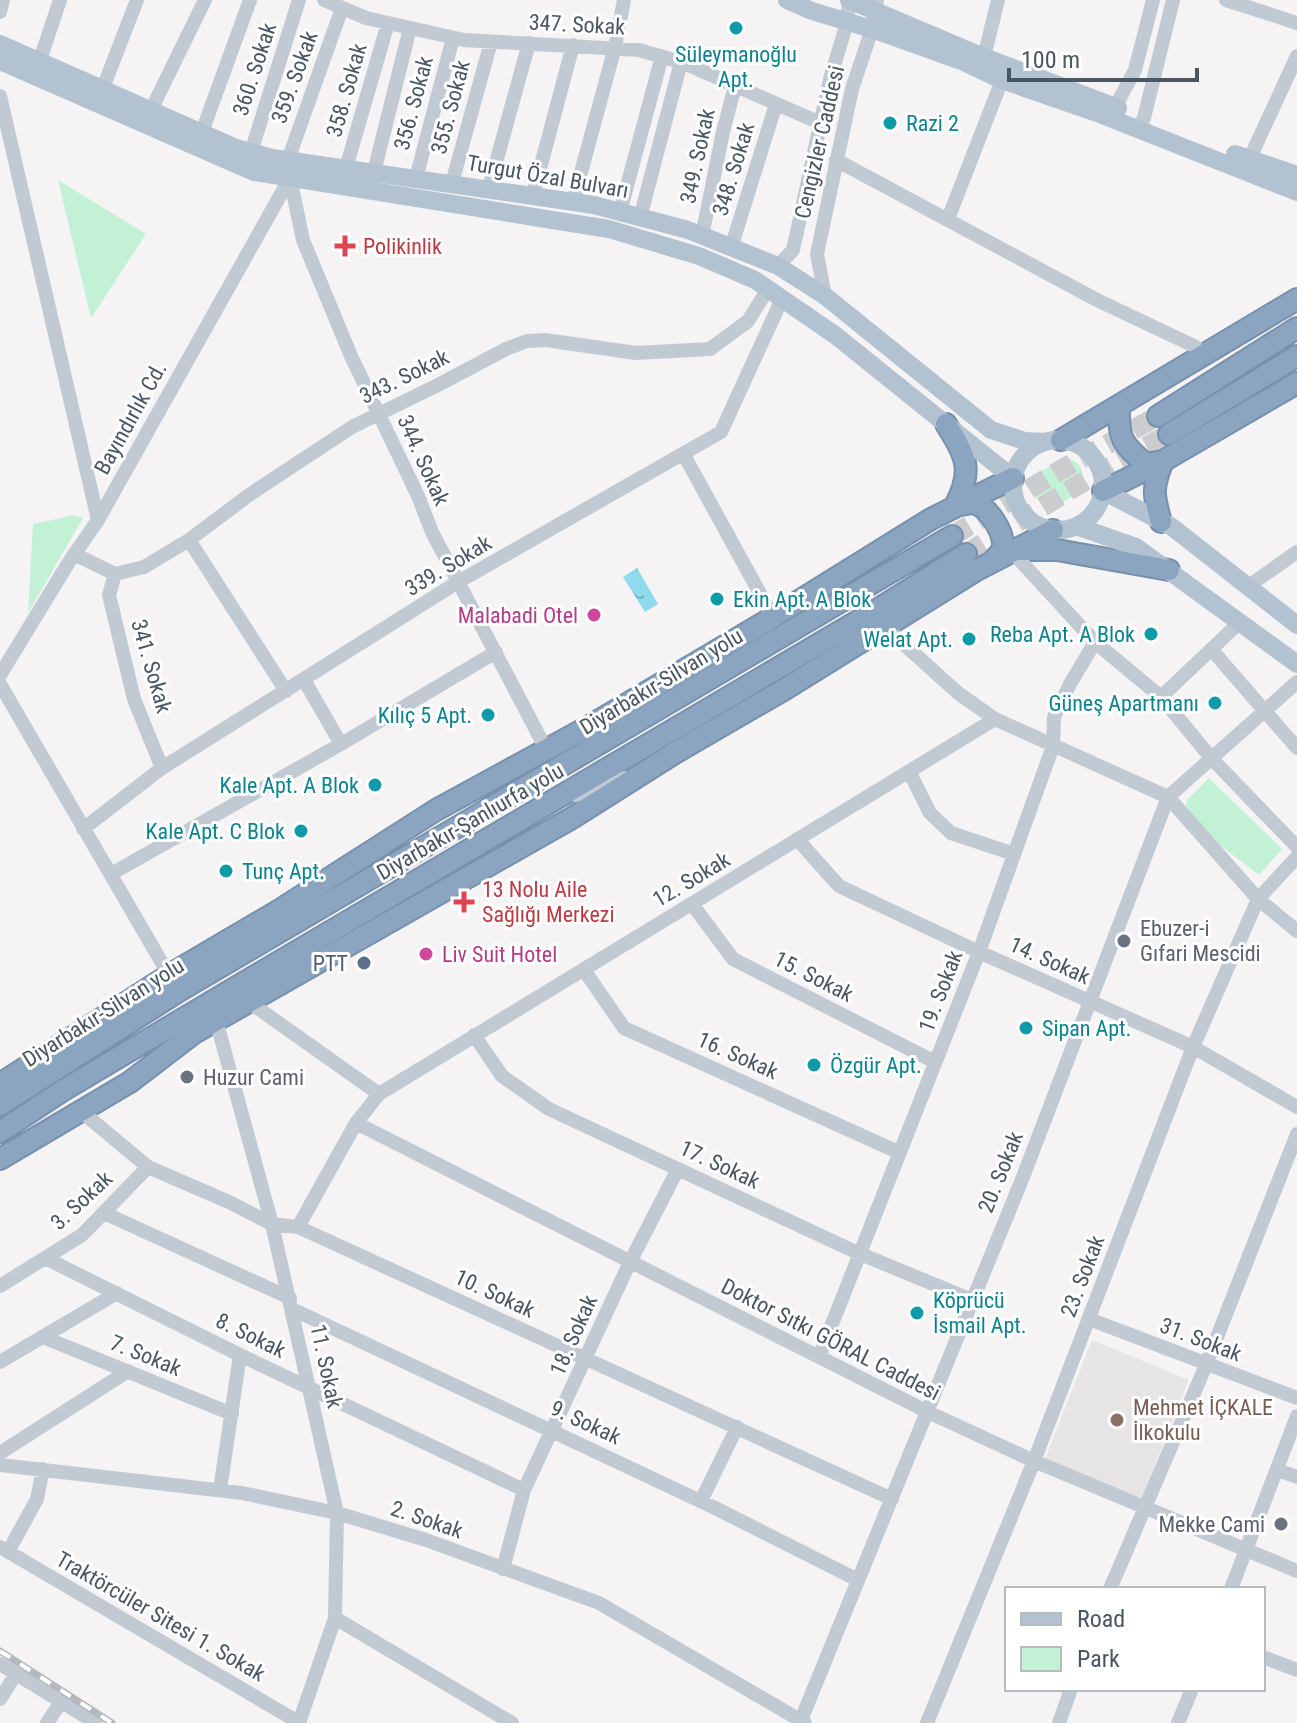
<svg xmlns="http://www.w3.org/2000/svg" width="1297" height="1723" viewBox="0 0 1297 1723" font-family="'Roboto Condensed',sans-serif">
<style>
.education{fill:#e6e4e5}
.green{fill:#c3f1d5}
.water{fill:url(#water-ripples)}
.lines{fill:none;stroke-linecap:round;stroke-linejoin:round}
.highway-tunnel{stroke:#caccce;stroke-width:20;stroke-dasharray:20 10;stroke-linecap:butt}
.highway-casing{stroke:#7690ad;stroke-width:24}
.minor{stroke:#c1cad2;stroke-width:14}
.major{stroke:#b3c2d1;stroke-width:18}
.highway{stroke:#8ba5c1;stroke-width:20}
.rail-casing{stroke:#b5b8bd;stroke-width:7}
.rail{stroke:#fff;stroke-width:4;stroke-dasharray:12;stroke-linecap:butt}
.culture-dot{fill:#0f9aa8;stroke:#fff;stroke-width:3}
.health-dot{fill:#e0444e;stroke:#fff;stroke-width:3}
.hotel-dot{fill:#d1479c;stroke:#fff;stroke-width:3}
.worship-dot{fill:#6b7280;stroke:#fff;stroke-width:3}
.service-dot{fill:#5c6f8a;stroke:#fff;stroke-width:3}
.education-dot{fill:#8d6e63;stroke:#fff;stroke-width:3}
.labels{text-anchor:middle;stroke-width:6;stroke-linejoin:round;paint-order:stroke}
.street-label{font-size:22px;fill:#4a5661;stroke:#fff}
.culture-label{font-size:22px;fill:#0d838f;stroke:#fff;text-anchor:start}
.health-label{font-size:22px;fill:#be3a42;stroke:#fff;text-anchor:start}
.hotel-label{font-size:22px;fill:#b23c85;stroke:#fff;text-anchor:end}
.worship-label{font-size:22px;fill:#5b616d;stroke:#fff;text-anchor:start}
.service-label{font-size:22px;fill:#4e5e75;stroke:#fff;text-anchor:end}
.education-label{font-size:22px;fill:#785e54;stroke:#fff;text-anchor:start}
</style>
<defs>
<pattern id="water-ripples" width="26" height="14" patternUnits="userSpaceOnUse" patternTransform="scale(2)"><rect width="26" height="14" fill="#90daee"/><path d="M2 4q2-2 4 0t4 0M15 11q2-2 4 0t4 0" fill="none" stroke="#78b4c4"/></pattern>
</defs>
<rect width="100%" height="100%" fill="#f5f3f3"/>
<path class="education" d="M1092,1340L1189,1380L1141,1499L1045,1459Z"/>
<path class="green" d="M58,180L146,234L91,318Z
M1064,458C1079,460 1084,469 1084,484C1077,496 1058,508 1043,506L1033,494C1030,473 1048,468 1064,458Z
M74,515L83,518L28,613L33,524Z
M1209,778L1282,849L1259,875L1206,834L1186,806L1187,800Z"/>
<path class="water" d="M637,568L658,604L645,612L623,577Z"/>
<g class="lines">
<path class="highway-tunnel" d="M952,536L1059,471L1158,416
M966,554L1091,477L1169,434"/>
<defs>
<path id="highway" d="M1119,406C1118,437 1122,445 1146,464L1163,461
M1158,416L1297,328
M946,424C966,456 974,470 955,506
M1169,434L1297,356
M1061,440L1297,299
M1103,491L1163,461L1297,383
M959,505C964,505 968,503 973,503C988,506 1003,531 1003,545C1003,552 996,557 992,562
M1161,522C1153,495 1152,487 1163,461
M1019,550H1057L1169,570
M0,1084L169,975L278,911L436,810L586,728L765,622L931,519L1013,478
M0,1105L179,991L952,536
M0,1132L62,1091L228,992L880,608L966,554
M0,1159L130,1082L194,1033L572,818L678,751L785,689L975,571L1053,530"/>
</defs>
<use href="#highway" class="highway-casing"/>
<path class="minor" d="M324,0L366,18L464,40L639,50L684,63L820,123
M1226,0L1297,23
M0,12L3,0
M984,57L998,0
M40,60L60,0
M103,88L137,0
M0,96L98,520
M151,110L205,0
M1111,115L1135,70L1153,0
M1138,129L1144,118L1173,0
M202,132L250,0
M251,152L299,0
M288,160L342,8
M836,160L1097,300L1194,346L1205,355
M1249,160L1297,56
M346,168L388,23
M374,172L410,28
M290,178L303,240L351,356L418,496L432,532L546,749
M416,178L453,38
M452,183L491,42
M489,188L529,43
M533,195L573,45
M573,202L615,47L624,0
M620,212L662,56
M640,218L681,62
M948,219L1002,80
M702,236L723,132L735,86
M731,248L776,104
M778,266L793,250L830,79L847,23L849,0
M825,296L817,254L852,89L872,29L877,0
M684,455L773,617
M189,540L286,691
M1013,553L1095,642L1161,697L1212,759L1297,847
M74,554L115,574L144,567L189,540L249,495L352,427L438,385L506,349L527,341L545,340L636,353L710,349L748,321L768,289
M115,574L109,595L134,699L162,768
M1247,587L1297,552
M887,625L897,638L958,693L995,719L1168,797L1258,899L1297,931
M1211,649L1297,748
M0,675L69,562L98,520L290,178
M304,680L341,744
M0,684L169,975
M1161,697L1240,622
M909,771L930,813L951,833L1014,854
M576,795L624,778
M83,829L162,768L458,582L721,432L782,299
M797,839L839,886L979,952L1193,1047L1297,1107
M111,874L341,744L496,652
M692,904L733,959L935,1062
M584,970L624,1028L898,1152
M249,1002L379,1094
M216,1020L272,1224L337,1513L335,1618L299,1723
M474,1035L502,1076L549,1109L858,1253L972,1300
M88,1117L148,1167L229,1202L272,1224L298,1227L892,1499
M356,1123L928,1412L1034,1461L1297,1571
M104,1213L290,1298
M298,1227L356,1123L379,1094L995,719
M47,1259L240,1355L524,1490
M0,1286L82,1235L148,1167
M292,1309L713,1507L858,1580
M1089,1319L1297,1398
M43,1337L232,1414
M819,1357L979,952L1053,746L1054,717L1070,684L1095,642
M0,1362L117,1293
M0,1453L128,1371
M0,1465L242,1493L337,1513L426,1540L599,1603L805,1723
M1277,1470L1297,1477
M220,1490L240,1355
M701,1501L737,1427
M0,1547L300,1723
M8,1552L37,1499L43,1469
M503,1569L524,1490L630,1262L678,1169
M1110,1589L1206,1365L1297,1134
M1231,1589L1297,1416
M335,1618L512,1723
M1263,1657L1297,1670
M0,1664L96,1723
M0,1699L16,1674
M801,1720L1023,1177L1168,797L1297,682
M47,1723L61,1702
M927,1723L1034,1461L1193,1047L1258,899L1297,857
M1059,1723L1071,1689
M1178,1723L1192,1689"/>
<path class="major" d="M787,0L812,11L872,29L964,62L1002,80L1097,113L1297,192
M849,0L984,57L1118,108
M0,44L236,148L272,158L594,205L688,230L778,266L825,296L991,430L1025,441L1046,442
M0,61L254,172L609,229L699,256L755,280L835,335L1013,478
M1235,154L1297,175
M1013 485a45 45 0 1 1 90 0a45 45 0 1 1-90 0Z
M1103,491L1172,527L1297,625
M1076,526L1136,547L1297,664"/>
<use href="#highway" class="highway"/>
<defs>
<path id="rail" d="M0,1651L112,1723"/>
</defs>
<use href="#rail" class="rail-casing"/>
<use href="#rail" class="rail"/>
</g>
<g class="culture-dot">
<circle cx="736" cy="28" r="8"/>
<circle cx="890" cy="123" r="8"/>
<circle cx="717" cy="599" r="8"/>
<circle cx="1151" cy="634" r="8"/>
<circle cx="969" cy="639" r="8"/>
<circle cx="1215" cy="703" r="8"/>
<circle cx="488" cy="715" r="8"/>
<circle cx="375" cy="785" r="8"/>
<circle cx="301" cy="831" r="8"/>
<circle cx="226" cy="871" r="8"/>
<circle cx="1026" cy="1028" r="8"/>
<circle cx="814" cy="1065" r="8"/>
<circle cx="917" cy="1313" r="8"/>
</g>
<g class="health-dot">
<path d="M341 234h8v8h8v8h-8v8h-8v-8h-8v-8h8z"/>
<path d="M460 890h8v8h8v8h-8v8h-8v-8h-8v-8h8z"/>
</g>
<g class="hotel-dot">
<circle cx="594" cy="615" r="8"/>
<circle cx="426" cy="954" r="8"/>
</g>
<g class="worship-dot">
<circle cx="1124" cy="941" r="8"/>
<circle cx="187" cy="1077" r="8"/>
<circle cx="1281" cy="1524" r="8"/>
</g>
<circle class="service-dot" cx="364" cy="963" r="8"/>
<circle class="education-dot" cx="1117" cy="1420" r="8"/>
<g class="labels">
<g class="street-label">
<text transform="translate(577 24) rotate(3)" y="8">347. Sokak</text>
<text transform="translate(254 69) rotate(-72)" y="8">360. Sokak</text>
<text transform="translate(294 77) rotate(-70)" y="8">359. Sokak</text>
<text transform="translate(346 90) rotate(-74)" y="8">358. Sokak</text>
<text transform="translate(413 103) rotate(-75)" y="8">356. Sokak</text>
<text transform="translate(450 107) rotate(-75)" y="8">355. Sokak</text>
<text transform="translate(819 142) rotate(-77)" y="8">Cengizler Caddesi</text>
<text transform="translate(697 156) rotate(-78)" y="8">349. Sokak</text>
<text transform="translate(733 169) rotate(-73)" y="8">348. Sokak</text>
<text transform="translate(548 176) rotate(10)" y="8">Turgut Özal Bulvarı</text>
<text transform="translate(404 376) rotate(-26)" y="8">343. Sokak</text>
<text transform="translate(130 418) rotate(-61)" y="8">Bayındırlık Cd.</text>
<text transform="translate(424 460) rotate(66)" y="8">344. Sokak</text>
<text transform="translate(448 565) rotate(-31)" y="8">339. Sokak</text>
<text transform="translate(152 666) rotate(74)" y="8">341. Sokak</text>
<text transform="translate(661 681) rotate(-31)" y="8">Diyarbakır-Silvan yolu</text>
<text transform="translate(470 821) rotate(-30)" y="8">Diyarbakır-Şanlıurfa yolu</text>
<text transform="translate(691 879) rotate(-31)" y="8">12. Sokak</text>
<text transform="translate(1050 960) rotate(24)" y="8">14. Sokak</text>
<text transform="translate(814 976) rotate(27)" y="8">15. Sokak</text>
<text transform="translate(940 991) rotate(-69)" y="8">19. Sokak</text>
<text transform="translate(103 1012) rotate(-32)" y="8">Diyarbakır-Silvan yolu</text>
<text transform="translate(738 1055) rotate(24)" y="8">16. Sokak</text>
<text transform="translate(720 1164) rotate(25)" y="8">17. Sokak</text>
<text transform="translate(1000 1172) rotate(-68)" y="8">20. Sokak</text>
<text transform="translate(81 1200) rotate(-43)" y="8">3. Sokak</text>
<text transform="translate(1082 1276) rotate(-69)" y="8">23. Sokak</text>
<text transform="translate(495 1293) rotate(25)" y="8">10. Sokak</text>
<text transform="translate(251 1335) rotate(26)" y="8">8. Sokak</text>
<text transform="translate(573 1335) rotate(-66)" y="8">18. Sokak</text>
<text transform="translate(831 1339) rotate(27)" y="8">Doktor Sıtkı GÖRAL Caddesi</text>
<text transform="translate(1201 1339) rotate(21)" y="8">31. Sokak</text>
<text transform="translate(146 1355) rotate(22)" y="8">7. Sokak</text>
<text transform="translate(327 1366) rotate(78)" y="8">11. Sokak</text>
<text transform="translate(586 1422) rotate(25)" y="8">9. Sokak</text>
<text transform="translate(427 1519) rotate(19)" y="8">2. Sokak</text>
<text transform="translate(161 1616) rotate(30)" y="8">Traktörcüler Sitesi 1. Sokak</text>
</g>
<g class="culture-label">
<text x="736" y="62" text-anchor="middle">Süleymanoğlu<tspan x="736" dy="25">Apt.</tspan></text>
<text x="906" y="131">Razi 2</text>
<text x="733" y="607">Ekin Apt. A Blok</text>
<text x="1135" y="642" text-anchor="end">Reba Apt. A Blok</text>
<text x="953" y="647" text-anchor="end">Welat Apt.</text>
<text x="1199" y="711" text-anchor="end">Güneş Apartmanı</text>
<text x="472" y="723" text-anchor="end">Kılıç 5 Apt.</text>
<text x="359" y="793" text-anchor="end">Kale Apt. A Blok</text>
<text x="285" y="839" text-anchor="end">Kale Apt. C Blok</text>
<text x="242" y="879">Tunç Apt.</text>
<text x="1042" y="1036">Sipan Apt.</text>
<text x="830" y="1073">Özgür Apt.</text>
<text x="933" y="1308">Köprücü<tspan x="933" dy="25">İsmail Apt.</tspan></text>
</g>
<g class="health-label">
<text x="363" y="254">Polikinlik</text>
<text x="482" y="897">13 Nolu Aile<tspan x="482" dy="25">Sağlığı Merkezi</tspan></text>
</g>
<g class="hotel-label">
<text x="578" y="623">Malabadi Otel</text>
<text x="442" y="962" text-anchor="start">Liv Suit Hotel</text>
</g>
<g class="worship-label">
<text x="1140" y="936">Ebuzer-i<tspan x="1140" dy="25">Gıfari Mescidi</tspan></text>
<text x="203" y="1085">Huzur Cami</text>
<text x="1265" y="1532" text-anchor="end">Mekke Cami</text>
</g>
<g class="service-label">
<text x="348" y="971">PTT</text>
</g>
<g class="education-label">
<text x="1133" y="1415">Mehmet İÇKALE<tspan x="1133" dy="25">İlkokulu</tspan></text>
</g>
</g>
<rect x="1005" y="1587" width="260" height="104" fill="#ffffff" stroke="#b7bbc0" stroke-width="2"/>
<rect x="1021" y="1613" width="40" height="12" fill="#b3c2d1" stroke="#b7bbc0" stroke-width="2"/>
<text x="1077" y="1627" font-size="24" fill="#4a5661">Road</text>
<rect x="1021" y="1647" width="40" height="24" fill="#c3f1d5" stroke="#b7bbc0" stroke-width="2"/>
<text x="1077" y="1667" font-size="24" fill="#4a5661">Park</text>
<path d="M1009 68v12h188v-12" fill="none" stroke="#4a5661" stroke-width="4"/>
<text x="1021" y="68" font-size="24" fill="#4a5661" stroke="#ffffff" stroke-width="6" paint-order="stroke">100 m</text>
</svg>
